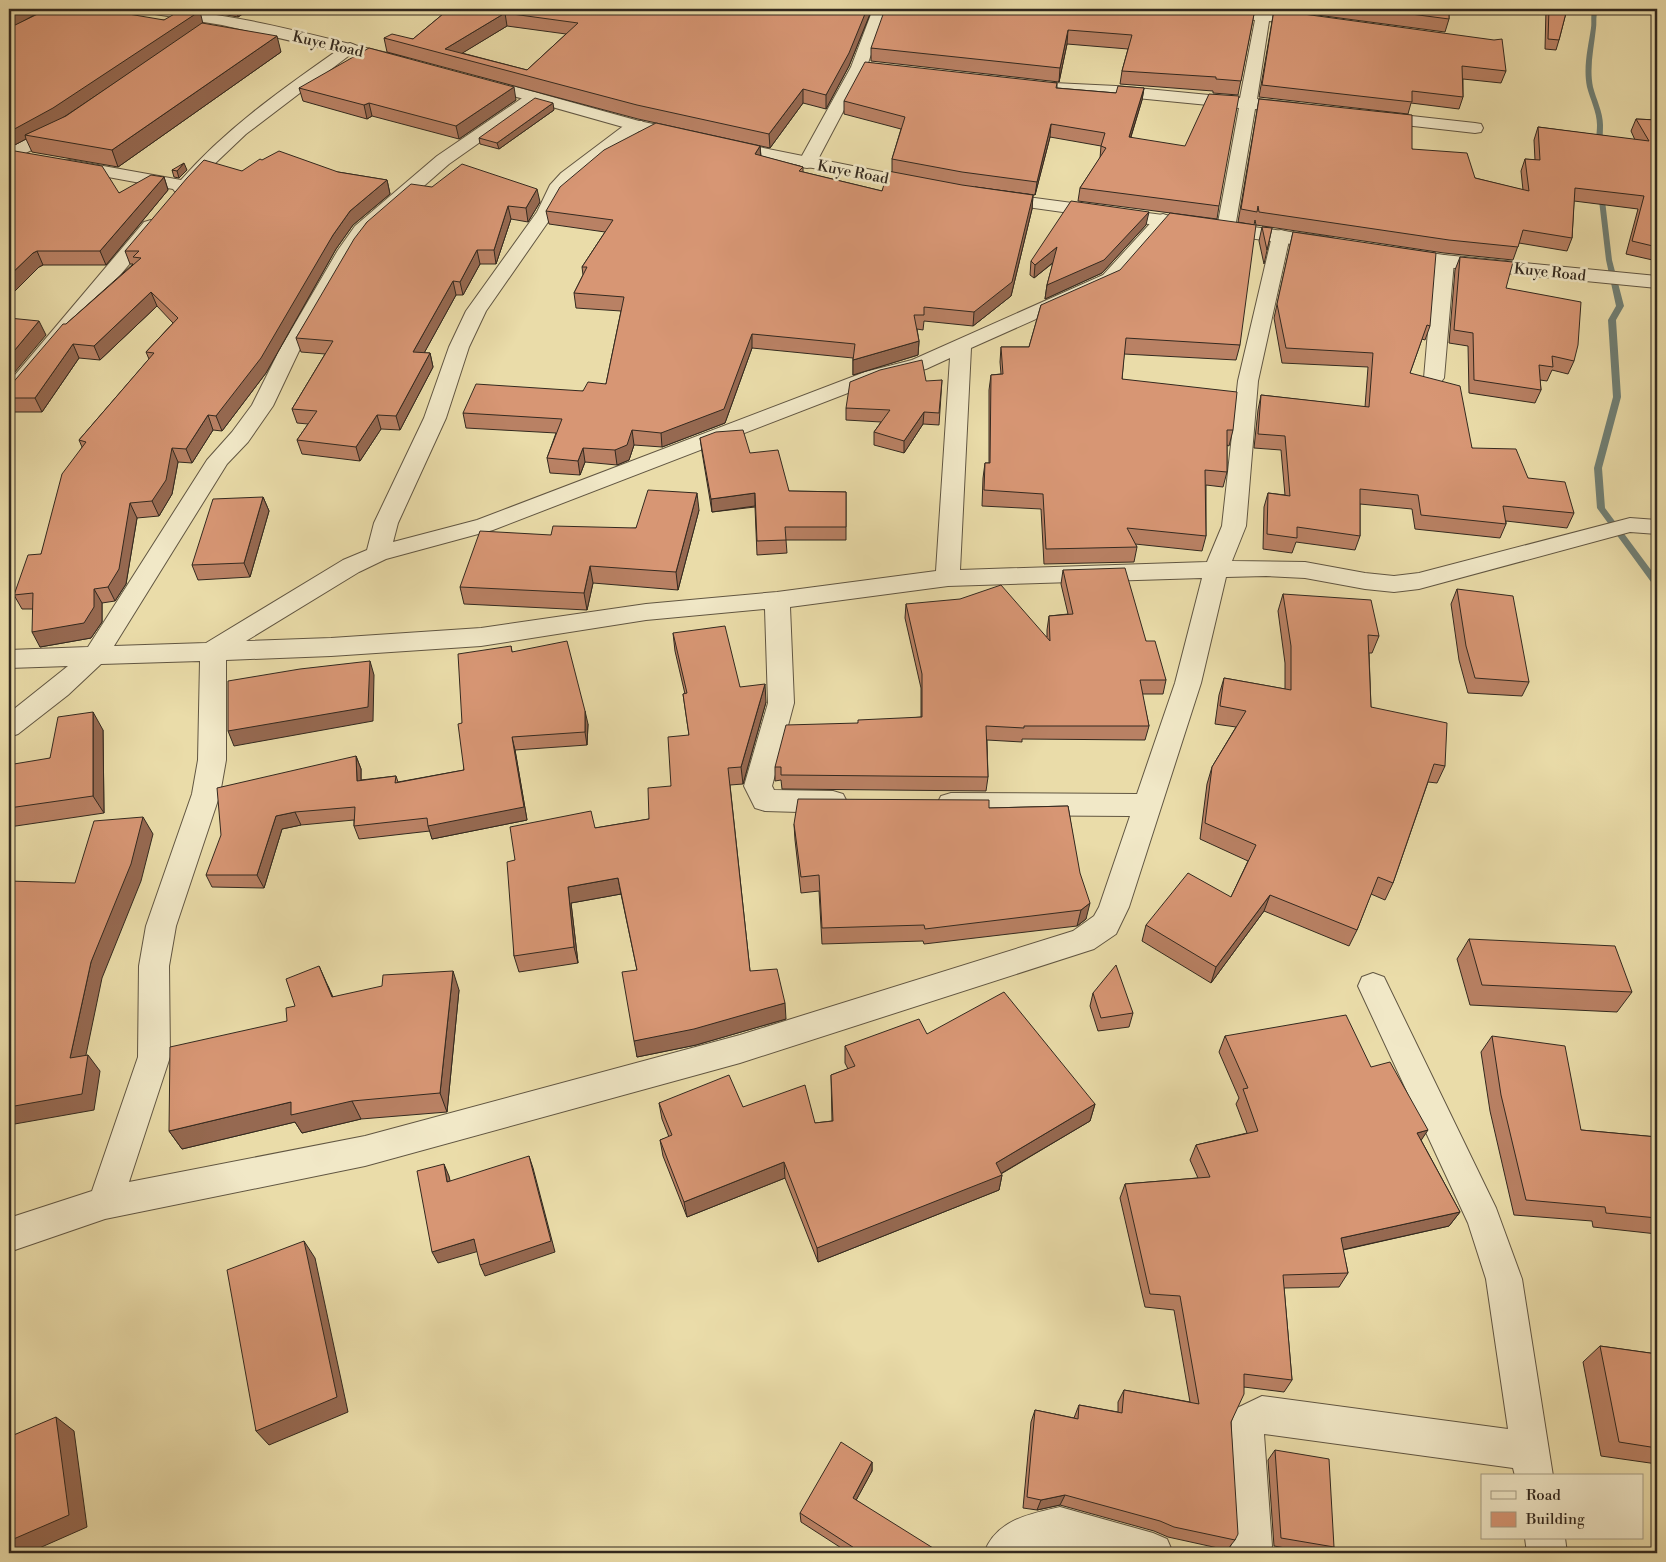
<svg xmlns="http://www.w3.org/2000/svg" width="1666" height="1562" viewBox="0 0 1666 1562" font-family="'Libre Bodoni',serif">
<style>
.lines{fill:none;stroke-linecap:round;stroke-linejoin:round}
.stream{fill:#708076;fill-rule:evenodd}
.minor-casing{stroke:#615642;stroke-width:2}
.tertiary-casing{stroke:#615642;stroke-width:2}
.minor{fill:#f1e8c7;fill-rule:evenodd}
.tertiary{fill:#f1e8c7;fill-rule:evenodd}
.wall{fill:#b98164;stroke:#33291f;fill-rule:evenodd}
.shaded-wall{fill:#966951;stroke:#33291f}
.building{fill:#d79674;stroke:#33291f;fill-rule:evenodd}
.labels{text-anchor:middle;stroke-width:5;stroke-linejoin:round;paint-order:stroke}
.far-street-label{font-size:15px;fill:#33291f;stroke:#f1e8c7}
</style>
<rect width="100%" height="100%" fill="#eadca9"/>
<filter id="stains"><feTurbulence type="fractalNoise" baseFrequency=".004" numOctaves="4"/><feColorMatrix values="0 0 0 0 .2 0 0 0 0 .09 0 0 0 0 .02 0 0 0 .5 -.17"/></filter>
<radialGradient id="worn" r=".72"><stop offset=".6" stop-color="#630" stop-opacity="0"/><stop offset="1" stop-color="#630" stop-opacity=".3"/></radialGradient>
<g class="lines">
<path class="stream" d="M1593,9H1599C1595,15 1597,22 1596,28C1594,48 1589,67 1593,87C1596,99 1603,112 1603,125C1603,135 1602,137 1604,148L1601,150L1598,148C1595,137 1597,135 1597,125C1597,112 1590,99 1587,87C1583,67 1588,48 1591,28C1592,22 1590,15 1593,9Z
M1601,190L1604,192L1612,260L1624,306L1616,320L1621,397L1602,468L1605,508L1657,578V587L1654,586L1597,508L1594,468L1613,397L1608,320L1616,306L1606,260L1598,192Z"/>
<defs>
<path id="minor" d="M873,9H887L868,63L905,68L907,71L905,74L899,76L864,72L816,163L813,167L807,168L801,167L798,163L851,67Z
M1192,9L1256,11L1257,9H1271V12L1310,16L1315,18L1318,21L1315,24L1310,26L1269,21L1257,99L1295,103L1301,104L1303,108L1301,112L1295,113L1255,109L1235,228L1233,232L1226,234L1219,232L1217,228L1239,108L1116,96L1054,93L1048,91L1046,88L1048,85L1054,83L1116,86L1240,98L1255,20L1199,13L1194,12Z
M350,43L355,45L358,48L355,51L246,134L206,172L188,193L182,194L176,193L173,189L70,170L64,169L61,165L64,161L70,160L181,180C228,126 287,86 345,45Z
M534,92L540,94L542,97L540,100L449,164L369,234L356,251L299,351L273,406L248,442L227,464L114,646L206,643L343,560L367,550L374,523L424,418L449,347L466,311L537,212L550,185L561,173L630,121H642L644,125L642,129L573,181L564,191L555,212L486,311L469,347L446,418L398,523L393,542L477,520L865,372L912,360L1103,275L1157,216L1163,214L1169,216L1172,220L1117,283L971,348L960,570L1207,562L1222,526L1238,381L1272,236L1274,232L1281,230L1288,232L1290,236L1258,381L1246,526L1232,561L1305,562L1365,573L1394,576L1419,573L1630,518L1657,520V534L1630,532L1419,589L1394,592L1365,589L1305,578L1266,576L1226,577L1201,683L1129,907L1116,934L1094,949L740,1063L365,1166L105,1219L9,1252V1218L92,1191L138,1057L139,966L146,926L192,794L198,760L200,661L101,664L68,695L18,734L9,737V713L68,666L9,668V650L88,647L207,460L232,432L252,405L279,351L338,250L355,226L437,156L528,94ZM950,358L936,571L777,592L646,604L481,628L331,638L246,641L359,572L386,559L493,530L879,381L926,369ZM1202,578L1175,683L1137,794L951,793L941,796L937,804L941,812L951,815L1130,816L1099,907L1094,916L1073,931L740,1035L365,1136L129,1182L170,1057L169,966L176,926L220,794L226,760V660L331,656L481,646L646,620L765,609L768,703L744,786L755,808L765,811L833,813L843,810L847,802L843,794L833,791L774,790L772,786L794,703L790,607L948,586Z
M1375,112L1475,123L1481,124L1483,128L1481,132L1475,133L1369,121L1367,117L1369,113Z
M63,123L69,124L71,128L69,132L9,161V149L22,140Z
M151,220L158,222L160,226L158,230L16,399L9,401V382L144,222Z
M1444,255L1451,257L1454,261L1444,378L1441,382L1434,384L1427,382L1424,378L1434,261L1437,257Z
M1373,973L1384,977L1496,1208L1522,1279L1553,1476H1515L1513,1468L1264,1434L1272,1546L1269,1553H1228L1232,1544L1226,1434L1237,1408L1262,1396L1508,1429L1486,1279L1468,1223L1358,986L1362,977Z
M1060,1507L1153,1533L1167,1539L1173,1553H1083L1060,1547L1035,1553H984C996,1520 1029,1514 1060,1507Z
M1525,1538H1565L1567,1553H1527Z"/>
<path id="tertiary" d="M142,9C227,9 317,37 400,56L406,58L408,61L406,64L400,66L222,25L149,13L144,12Z
M480,77L639,121L691,132L693,136L691,140L685,141L630,129L474,85L472,82L474,79Z
M724,140L922,180L928,181L931,185L928,189L922,190L718,149L715,145L718,141Z
M997,193L1328,237L1335,239L1337,243L1335,247L1328,249L991,202L988,198L991,194Z
M1398,248L1444,255L1657,276V288L1444,267L1391,258L1389,254L1391,250Z"/>
</defs>
<use href="#minor" class="minor-casing"/>
<use href="#tertiary" class="tertiary-casing"/>
<use href="#minor" class="minor"/>
<use href="#tertiary" class="tertiary"/>
</g>
<path class="wall" d="M9,9H45L28,19L164,20L203,24L281,52L118,167L32,152L26,139L9,148Z
M204,9H250L238,17L205,11Z
M449,9H872L849,66L826,109L803,103L770,148L638,119L387,52L384,38L413,39ZM507,26L566,34L527,70L462,53Z
M1255,9L1238,95L1213,93V91L1120,84L1122,71L1128,49L1067,44L1059,82L871,61V48Z
M1272,9H1449V19L1445,32Z
M1546,9H1567L1559,40L1556,50L1545,49Z
M1274,10L1506,71L1501,83L1463,79V97L1459,109L1411,103L1408,114L1259,97Z
M1057,83V88L1116,93L1144,88L1142,100L1131,137L1219,206L1217,219L1078,201L1080,188L1100,158L1101,146L1050,137L1035,195L975,187L1033,195L1032,209L1011,296L973,326L924,321L923,330L917,329L919,341L918,355L853,375V358L752,348L725,423L662,447L634,445L629,460L617,465L585,462L580,475L550,473L547,458L556,433L466,428L463,413L583,391L606,384L621,311L576,308L574,293L583,275L582,267L605,232L549,224L546,211L760,146L761,156L803,167V172L882,191L892,172V159L901,129L844,114V101Z
M299,88L516,100L459,139L372,116L367,119L303,101Z
M1259,99L1412,149L1475,178L1523,190L1521,171L1525,159L1535,160L1534,140L1538,127L1635,140L1631,131L1636,119L1657,120V261L1626,254L1638,209L1574,201L1572,238L1567,251L1519,243L1513,260L1444,253L1256,225L1255,220L1254,225L1238,222Z
M554,110L499,149L480,144L479,138Z
M9,150L119,193L164,177L168,190L106,265H43L39,267Z
M172,170H187L179,178L174,177Z
M242,171L338,172L387,180L390,194L353,225L336,249L266,373L222,431L213,430L192,463L178,462L172,494L159,516L137,518L126,584L115,601L102,603V622L91,638L40,647L33,609H22L14,595L41,554L82,447L79,440L149,359L146,352L173,323L157,306L100,360L79,358L42,412H9V386H10L66,324L133,264H130L125,251Z
M540,202L528,222L511,219L496,264H480L463,295H456L424,353H430L433,367L400,430L381,429L360,461L302,454L297,440L308,424L297,423L292,409L325,354L301,352L296,338L367,222Z
M1146,225L1102,273L1045,299L1047,285L1053,263L1034,278L1030,275L1031,261Z
M1262,227L1272,228L1264,264L1259,241Z
M1293,232L1430,326L1425,340L1422,339L1410,373L1472,448L1528,478L1574,513L1567,528L1506,521V524L1500,538L1415,529L1412,509L1360,504V536L1355,550L1296,542L1292,553L1263,549L1264,507L1268,493L1285,495L1281,450L1254,448L1258,410L1261,395L1365,407L1368,367L1282,363L1274,318Z
M1460,257L1506,288L1574,361L1568,374L1552,370L1547,381L1540,380L1541,390L1535,403L1469,393L1468,346L1449,343L1455,270Z
M1041,305L1240,345L1236,360L1124,354L1122,379L1233,430L1229,446L1227,445V472L1223,487L1206,485V536L1202,551L1135,544L1137,547L1134,562L1044,564L1041,509L982,506L983,478L985,463H989V390L991,375L1001,374L1000,362L1001,347H1029Z
M942,380L939,425L923,424L904,453L874,445V432L881,422L846,420V408Z
M1657,398V445L1652,408Z
M700,438L750,453L789,491L846,492V540H786L787,553L757,555L755,507L712,512L702,452Z
M263,497L269,511L250,577L198,580L192,565Z
M699,510L678,590L593,583L587,610L464,604L460,587L551,535L636,528Z
M1063,570L1146,641L1166,680L1163,694H1142L1149,726L1145,740L1022,739V742L987,740L988,777L986,791L785,789H782L781,780L775,781V767L858,723L921,717V688L905,618L906,604L1047,637V630L1049,616L1068,614L1061,584Z
M1457,589L1529,682L1522,696L1468,693L1459,660L1451,604Z
M1283,594L1379,636L1372,653H1369L1371,707L1445,766L1437,783L1428,782L1393,883L1385,900L1371,894L1357,930L1349,946L1264,911L1211,983L1142,941L1146,925L1231,897L1248,861L1200,839L1207,784L1212,767L1236,727L1215,724L1219,695L1224,678L1285,689V663L1278,611Z
M673,633L740,687L766,702L743,784L730,785L750,971L786,1019L696,1045L637,1057V970L621,894L571,903L578,963L519,972L514,956L515,860L595,828L649,819L671,786L689,735L683,694H685L675,651Z
M511,646L512,652L588,724L587,745L515,750L527,820L432,839L430,831L359,839L354,826V820L301,825L282,829L264,888L212,887L206,875L356,756L361,769V780L396,776L398,782L464,770L462,723Z
M103,730L104,813L9,827V777H12L50,758Z
M1068,806L1086,919L1077,926L924,944L923,941L822,944L819,891L801,893L795,840L794,824L989,808Z
M1469,939L1632,992L1617,1012L1470,1005L1457,959Z
M328,986L333,997L459,990L447,1112L361,1119L302,1133L295,1122L182,1149L169,1131L287,1021L295,1006Z
M1093,993L1133,1013L1129,1027L1098,1031L1090,1006Z
M927,1034L1095,1104L1090,1121L1001,1174L1002,1175L999,1190L818,1262L785,1178L687,1217L663,1156L660,1140L669,1137L662,1119L659,1103L743,1107L815,1123L832,1121L831,1075L848,1069L845,1063V1046Z
M1225,1036L1371,1067L1421,1140L1460,1212L1449,1226L1343,1250L1348,1273L1339,1287L1284,1288L1292,1380L1284,1392L1244,1387L1231,1422L1235,1540L1227,1550L1168,1537L1154,1531L1060,1505L1037,1510L1023,1508L1031,1422L1035,1410L1074,1418L1079,1405L1118,1412V1402L1124,1390L1190,1402L1174,1310L1145,1307L1120,1198L1125,1184L1198,1178L1190,1160L1196,1145L1247,1133L1236,1104L1239,1098L1219,1052Z
M1492,1036L1581,1130L1657,1137V1234L1593,1227L1592,1221L1514,1215L1490,1111L1481,1052Z
M1600,1346L1657,1354V1464L1601,1456L1583,1362Z
M1275,1450L1334,1547L1328,1553H1314L1274,1546L1268,1460Z
M872,1462V1471L856,1500L932,1553H849L801,1522L800,1513Z"/>
<path class="shaded-wall" d="M18,9H45L9,29V14Z
M239,9H250L238,17L237,11Z
M867,9H872L849,66L826,109V95Z
M200,11L203,24L58,121L25,135L26,139L9,148V132Z
M505,13L507,26L456,57L445,49Z
M1068,30L1067,44L1059,82L1060,68Z
M277,36L281,52L118,167L112,150Z
M514,87L516,100L459,139L456,126Z
M1144,88L1142,100L1127,149L1129,137Z
M803,89V103L770,148L769,134Z
M369,103L372,116L367,119L364,105Z
M553,103L554,110L499,149L497,143Z
M1051,124L1050,137L1035,195L1037,182Z
M760,146L761,160L755,154Z
M184,163L187,170L179,178L177,171Z
M164,177L168,190L106,265L100,251Z
M387,180L390,194L353,225L336,249L266,373L222,431L216,416L333,235L350,211Z
M537,189L540,202L528,222L526,208Z
M1033,195L1032,209L1011,296L973,326L974,312Z
M508,206L511,219L496,264L494,250Z
M1149,212L1146,225L1102,273L1045,299L1047,285Z
M1057,247L1056,260L1034,278L1035,265Z
M477,250L480,264L463,295L460,282Z
M37,251L43,265L39,267L9,297V276L33,253Z
M453,281L456,295L417,366L413,352Z
M151,292L157,306L100,360L94,346Z
M39,321L46,335L9,379V357Z
M752,334V348L725,423L662,447L661,433Z
M919,341L918,355L853,375V360Z
M73,344L79,358L42,412L35,398Z
M430,353L433,367L400,430L396,416Z
M924,412L923,424L904,453V441Z
M208,415L213,430L192,463L186,449Z
M377,415L381,429L360,461L356,447Z
M632,430L634,445L629,460L617,465L615,450Z
M172,448L178,462L172,494L159,516L152,501Z
M583,448L585,462L580,475L578,461Z
M697,493L699,510L678,590L676,572Z
M755,493V506L712,512L711,499Z
M263,497L269,511L250,577L244,563Z
M130,503L137,518L126,584L115,601L108,587Z
M590,566L593,583L587,610L584,593Z
M94,589L102,603V622L91,638L40,647L32,632Z
M370,661L374,675L373,721L234,746L228,731Z
M765,684L766,702L743,784L741,767Z
M585,711L588,724L587,745L585,732Z
M93,712L103,730L104,813L93,796Z
M512,737L515,750L527,820L432,839L428,826Z
M356,756L361,769V794L357,781Z
M295,812L301,825L282,829L264,888L257,875L276,816Z
M143,817L153,834L141,881L102,978L82,1074L70,1058L91,962Z
M618,878L621,894L571,903L578,963L574,947L568,887Z
M1270,895L1264,911L1211,983L1216,967Z
M1090,903L1086,919L1077,926L1081,910Z
M319,966L328,986L341,1017L332,997Z
M453,971L459,990L447,1112L440,1093Z
M785,1003L786,1019L696,1045L637,1057L634,1041Z
M88,1055L100,1071L94,1110L9,1125V1107Z
M352,1101L361,1119L302,1133L295,1122L182,1149L169,1131L291,1102Z
M1095,1104L1090,1121L995,1177L1002,1175L999,1190L818,1262L817,1248L996,1163Z
M1428,1130L1418,1145L1417,1133Z
M529,1156L533,1168L555,1252L485,1276L480,1265Z
M784,1162L785,1178L687,1217L684,1202Z
M444,1164L449,1176L453,1194L447,1182Z
M1460,1212L1449,1226L1332,1252L1341,1238Z
M474,1239L479,1251L438,1263L432,1252Z
M304,1241L315,1258L348,1412L269,1445L256,1431Z
M56,1417L74,1431L87,1527L28,1553H24L12,1546L9,1547V1531Z
M872,1462V1471L853,1506V1498Z
M1065,1495L1060,1505L1037,1510L1041,1500Z"/>
<path class="building" d="M9,9H18L9,14Z
M48,9H99L164,20L183,9L200,11L53,108L9,132V28Z
M227,9H239L237,11Z
M449,9H867L849,53L826,95L803,89L769,134L637,105L384,38L392,34L413,39ZM505,13L578,23L527,70L445,49Z
M885,9H1255L1241,81L1216,79V77L1122,71L1132,35L1068,30L1060,68L871,48Z
M1373,9H1449V19Z
M1549,9H1567L1559,40L1548,39Z
M1274,10L1494,40L1502,39L1506,71L1462,66L1463,97L1412,91V102L1262,85Z
M202,23L277,36L112,150L25,135L66,116Z
M369,48L514,87L456,126L369,103L364,105L299,88Z
M865,62L1057,83L1056,88L1116,93L1118,86L1144,88L1129,137L1185,146L1209,94L1239,96L1219,206L1080,188L1106,148L1101,146L1105,133L1051,124L1037,182L962,172L892,159L905,117L844,101Z
M535,98L553,103L497,143L479,138Z
M1259,99L1412,115V149L1467,153L1475,178L1529,191L1525,159L1540,160L1538,127L1649,141L1636,119L1657,120V247L1632,241L1644,196L1575,188L1572,238L1523,230L1518,247L1449,240L1259,212L1258,206L1257,212L1241,209Z
M656,123L760,146L755,154L803,167L799,171L882,191L888,171L962,185L1033,195L1012,282L974,312L924,307V315H914L919,341L853,360L855,344L752,334L724,409L661,433L632,430L627,445L615,450L583,448L578,461L547,458L562,419L463,413L476,384L583,391L588,382L606,384L624,297L574,293L587,267H582L613,220L546,211L560,187L604,150Z
M9,150L102,166L119,193L151,175L164,177L100,251H37L33,253L9,276Z
M279,151L338,172L387,180L350,211L333,235L261,358L216,416L208,415L186,449L172,448L166,480L152,501L130,503L119,569L108,587L94,589V607L84,623L32,632L33,593L14,595L28,555L41,554L62,474L86,442L79,440L154,353L146,352L178,318L151,292L94,346L73,344L35,398H9V386H10L63,324H66L141,258L133,257L139,251H125L187,178L204,160L242,171L260,159L262,160Z
M184,163L177,171L172,170Z
M462,164L537,189L526,208L508,206L494,250H477L460,282L453,281L413,352L430,353L396,416L377,415L356,447L297,440L317,411L292,409L333,341L296,338L354,239L367,222L411,184L432,187Z
M1071,201L1149,212L1104,260L1047,285L1057,247L1035,265L1031,261Z
M1170,213L1256,225L1240,345L1126,338L1122,379L1237,392L1233,430H1227V472L1205,470L1206,536L1127,528L1137,547L1046,549L1043,494L984,490L985,463H990L991,375L1003,374L1001,347H1029L1041,305L1120,270Z
M1262,227L1272,228L1267,250Z
M1293,232L1436,253L1430,326L1427,325L1410,373L1460,386L1472,448L1516,449L1528,478L1565,482L1574,513L1503,506L1506,524L1421,515L1418,495L1360,489V536L1297,527V538L1267,534L1268,493L1290,496L1285,436L1258,434L1261,395L1369,407L1373,353L1286,348L1277,304Z
M1460,257L1513,262L1506,288L1581,302L1578,345L1574,361L1552,356L1553,367L1539,365L1541,390L1474,380L1473,333L1454,330Z
M9,318L39,321L9,357Z
M922,360L926,381L942,380L939,413L924,412L904,441L874,432L890,410L846,408L850,382L880,370Z
M743,430L750,453L778,450L789,491L846,492V527H785L786,540L757,541L755,493L711,499L700,438L716,432Z
M648,490L697,493L676,572L590,566L584,593L460,587L480,531L551,535L553,526L636,528Z
M263,497L244,563L192,565L213,499Z
M1125,568L1146,641H1155L1166,680H1140L1149,726H1024V728L986,726L988,777L785,775H781V767H775L786,725L858,723V720L922,717V674L906,604L960,599L1001,585L1050,641L1049,616L1073,614L1063,570Z
M1457,589L1513,596L1529,682L1475,678L1466,646Z
M1283,594L1371,600L1379,636L1368,635L1371,707L1447,723L1445,766L1434,764L1393,883L1378,877L1357,930L1270,895L1216,967L1146,925L1188,873L1231,897L1256,845L1205,823L1212,767L1246,711L1220,706L1224,678L1291,690V646Z
M725,626L740,687L765,684L741,767L728,768L750,971L777,969L785,1003L694,1029L634,1041L622,972L637,970L618,878L568,887L574,947L514,956L507,862L515,860L510,827L591,811L595,828L649,819L648,788L671,786L668,737L689,735L683,694L687,693L673,633Z
M567,641L585,711V732L512,737L524,807L428,826L427,818L354,826L355,807L295,812L276,816L257,875H206L221,835L217,788L356,756L357,781L396,776L395,783L464,770L458,724L462,723L458,654L511,646L512,652Z
M370,661L368,707L228,731V681L300,669Z
M93,712V796L9,808V777H12L14,764L50,758L58,717Z
M798,799L989,800V808L1068,806L1080,873L1090,903L1081,910L925,929L924,925L822,928L819,875L801,877L794,824Z
M143,817L131,864L91,962L70,1058L88,1055L82,1094L9,1107V881L75,883L94,821Z
M1469,939L1615,946L1632,992L1482,985Z
M1116,965L1133,1013L1101,1018L1093,993Z
M319,966L332,997L382,986L383,975L453,971L440,1093L352,1101L291,1115V1102L169,1131L170,1047L287,1021L286,1008L295,1006L286,979Z
M1004,992L1095,1104L996,1163L1002,1175L817,1248L784,1162L684,1202L660,1140L672,1135L659,1103L729,1075L743,1107L805,1085L815,1123L833,1121L831,1075L855,1066L845,1046L919,1019L927,1034Z
M1346,1015L1371,1067L1390,1062L1428,1130L1417,1133L1460,1212L1341,1238L1348,1273L1283,1275L1292,1380L1244,1374V1394L1231,1422L1238,1534L1235,1540L1174,1527L1160,1521L1065,1495L1041,1500L1027,1497L1035,1410L1078,1419L1079,1405L1122,1413L1124,1390L1199,1404L1180,1296L1150,1294L1125,1184L1210,1177L1196,1145L1258,1131L1243,1089L1248,1088L1225,1036Z
M1492,1036L1565,1046L1581,1130L1657,1137V1218L1606,1213L1605,1207L1526,1200L1501,1095Z
M529,1156L551,1241L480,1265L474,1239L432,1252L417,1171L444,1164L447,1182Z
M304,1241L337,1397L256,1431L227,1270Z
M1600,1346L1657,1354V1448L1619,1442Z
M56,1417L69,1515L9,1541V1437Z
M841,1442L872,1462L853,1498L933,1548L931,1553H862L800,1513Z
M1275,1450L1329,1459L1334,1547L1281,1538Z"/>
<g class="labels">
<g class="far-street-label">
<text transform="translate(328 44) rotate(13)" y="5">Kuye Road</text>
<text transform="translate(853 172) rotate(11)" y="5">Kuye Road</text>
<text transform="translate(1550 272) rotate(6)" y="5">Kuye Road</text>
</g>
</g>
<rect width="1666" height="1562" fill="none" stroke="#eadca9" stroke-width="30"/>
<rect x="10" y="10" width="1646" height="1542" fill="none" stroke="#33291f" stroke-width="2.5"/>
<rect x="15" y="15" width="1636" height="1532" fill="none" stroke="#33291f"/>
<rect x="1481" y="1474" width="162" height="65" fill="#f1e8c7" stroke="#a59c84"/>
<rect x="1491" y="1491" width="25" height="8" fill="#f1e8c7" stroke="#a59c84"/>
<text x="1526" y="1500" font-size="15" fill="#33291f">Road</text>
<rect x="1491" y="1512" width="25" height="15" fill="#d79674" stroke="#a59c84"/>
<text x="1526" y="1524" font-size="15" fill="#33291f">Building</text>
<rect width="100%" height="100%" filter="url(#stains)"/>
<rect width="100%" height="100%" fill="url(#worn)"/>
</svg>
